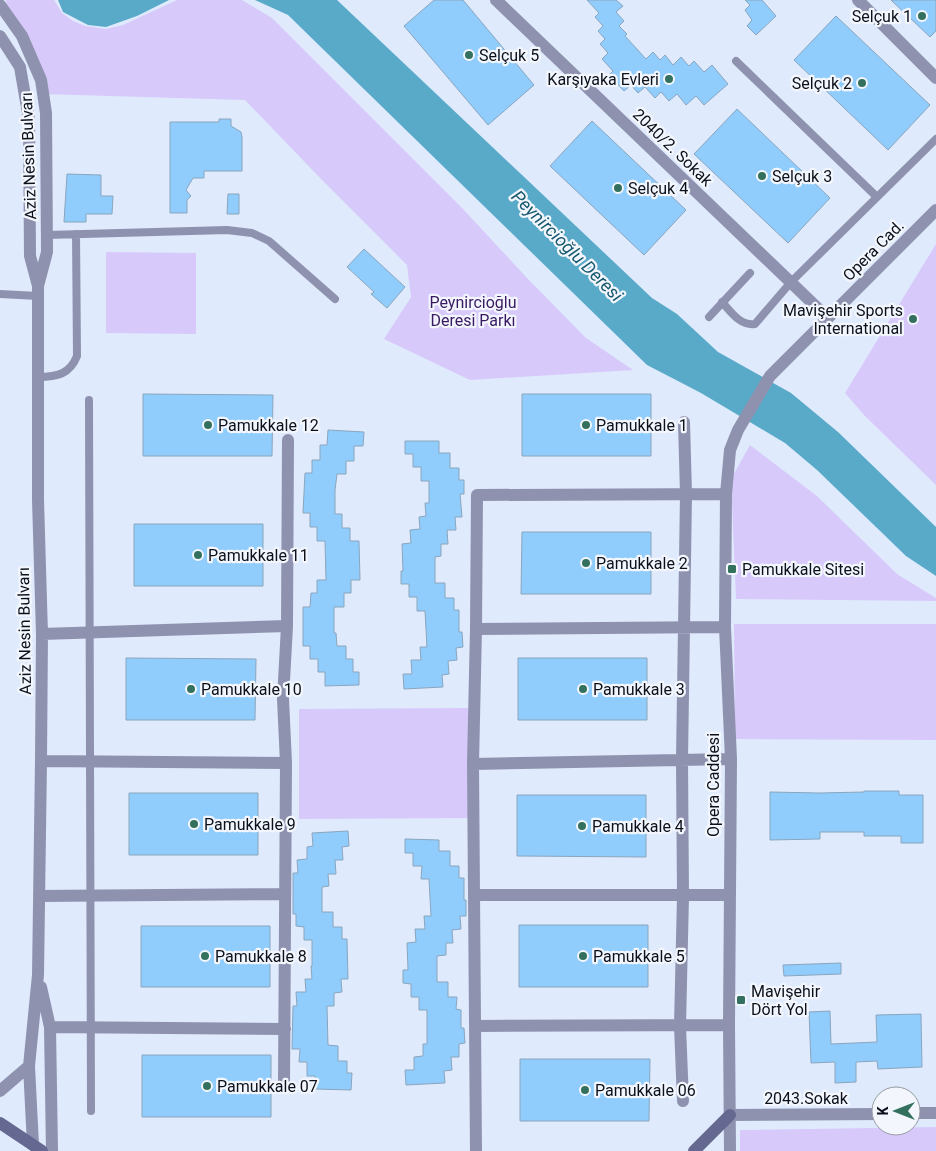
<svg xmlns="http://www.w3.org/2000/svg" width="936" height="1151" viewBox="0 0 936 1151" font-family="Roboto,sans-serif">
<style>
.green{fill:#d8c9fb}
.water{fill:#59aac9}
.building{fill:#90ccfc;stroke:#8aa6be}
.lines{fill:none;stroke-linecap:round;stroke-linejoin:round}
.lane{stroke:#8f92ae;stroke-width:8}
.street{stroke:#8f92ae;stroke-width:12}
.secondary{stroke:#656890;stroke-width:12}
.poi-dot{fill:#33715e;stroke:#f3f7fd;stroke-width:2}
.labels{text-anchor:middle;stroke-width:4.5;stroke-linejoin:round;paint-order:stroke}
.poi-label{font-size:16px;fill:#0b101b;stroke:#f3f7fd;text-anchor:start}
.street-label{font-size:16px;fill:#0b101b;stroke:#f3f7fd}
.park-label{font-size:16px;fill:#381962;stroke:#f3f7fd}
.water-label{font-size:18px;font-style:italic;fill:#17596f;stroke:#f3f7fd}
</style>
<rect width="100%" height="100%" fill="#dfeafd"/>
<path class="green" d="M6,0H54L62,13L73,21L85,26L106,29L123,25L177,0H242L272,18L463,209L528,279L586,338L633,370L470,380L384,339L411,297L407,265L322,180L245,100L43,94L7,13Z
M936,244V485L865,416L845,393Z
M106,252L196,253V334L106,333Z
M750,445L817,496L897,574L936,598V601L736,599L731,479Z
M734,624H936V740L735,739Z
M469,708L470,818L299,819V709Z
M936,1127V1151H740V1130Z"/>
<path class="water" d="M58,0H169L137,16L106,27L88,25L63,12Z
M255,0H337L652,298L677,314L718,352L791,393L838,432L936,527V576L906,556L817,470L785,443L701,393L647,365L288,15Z"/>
<path class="building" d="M434,0H463L534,85L488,125L404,26Z
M587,0H616L623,6L616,12L624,21L619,26L627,34L625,36L646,59L653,52L660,60L665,55L673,65L681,57L689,66L694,61L704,72L712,65L728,84L704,105L696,96L686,105L677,94L669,101L661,92L655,98L645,87L638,93L631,85L624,91L609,75L613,71L602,59L608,53L600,44L605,39L598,31L603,26L595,17L599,13Z
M745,0H762L776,16L756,35L747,26L752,20L745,10L750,5Z
M891,0H936V31L930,37Z
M836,16L930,105L888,150L794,60Z
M737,109L830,198L788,243L694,154Z
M219,119H231V126L241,132L242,137V171H204V178H193L186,190L191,196L187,200V213H170V122H219Z
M592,121L686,210L644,255L550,166Z
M67,174L101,175V196H113L112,214H86V222H64Z
M228,194H239V214H227Z
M364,249L405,287L387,308L371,294L374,292L347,267Z
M143,394L273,395L272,456H143Z
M522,394H651V456H522Z
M328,430L364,432L363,446H354V461H346V474H337L335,490V514H342V528H350V541H359L360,580H351V593H344V607H334V633H336L337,646H346V659H353V672H359V685L325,686V672H318V659H310V646H303V607H310L311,593H317V580H326L325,541H317V527H310V513H303L305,473H312V460H320V445H327Z
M405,441H439V453H450V468H459V480H464V494H460L462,517H455L456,530H447L448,544H441V556L435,557V583H445V598H454V610H459V632H462L463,647L456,648L457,660L448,661L449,674L442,675L443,687L404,689L403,674H412L411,660H421L420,647H427L425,611H417V597H409V584H401V571H403L402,544L411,543L410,530L420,529L419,517L426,516L425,503H429V481H421V467H413V454H405Z
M134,524H263V586H134Z
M522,532H651V594H521Z
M126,658L256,659L255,720H126Z
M518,658H647V720H518Z
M864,791H899V795H923V843H901V836H864V832H820V839L770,840V792L819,793L864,792Z
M129,793H258V855H129Z
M517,795H646V857L517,856Z
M348,831L349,846L342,847L343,860H335L336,874H328L329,886L322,887V912H333V927H342V939H347L348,979H341L342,992L334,993V1006H327L328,1045L338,1046V1061H347V1073H352L351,1090L315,1089V1076H307V1062H299L300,1049H292L293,1006H297L296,992H306L305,979H312L311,966H312V940H304V927L296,926V914H293V873H298L297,860L307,859V847L313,846L312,833Z
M405,839L439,840V851H450V866H459V878H464V900H466V916H460L461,929L452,930L453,943H446V955L437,956V982H448V997H457L456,1009L461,1010V1028H464L465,1043L459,1044V1057H451L452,1070L444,1071L445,1083L406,1085L405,1070H414V1057L423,1056V1044H427V1010H419V997H411V984L403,983V970H408L407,943L416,942L415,929H425L424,916H431L429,879H421L422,866H413V853H405Z
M519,925H648V987H519Z
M141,926H270V987H141Z
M841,963V974L784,976L783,965Z
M830,1011L831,1044L877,1042L876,1015L921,1014L922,1067L878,1069L877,1061L856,1062V1082L835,1083V1062L811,1063L809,1012Z
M142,1055H271V1117H142Z
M520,1059H650L649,1121H520Z"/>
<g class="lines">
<path class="lane" d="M736,61L877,197
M47,235L227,230L252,233L269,241L335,299
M0,294L38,296
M722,302C731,312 740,326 755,324L791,282L936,139
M709,317L750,273
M38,377C57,377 70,374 77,356L76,234
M89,400L91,1111"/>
<path class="street" d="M496,0L828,318
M858,0L936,78
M0,5L22,36L41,80L46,113L47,252L38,286
M0,36L20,67L29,119L30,256L38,286V500L42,634L41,761L38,975L29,1066L33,1145
M476,629L725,627
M42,634L287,626
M41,761L286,763
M473,764L731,759
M475,895H729
M39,896L284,894
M41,987L50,1027L52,1151
M476,1026L729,1025
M50,1027L285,1029
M284,1084L286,763L283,699L287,626L288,440
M0,1091L29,1066
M683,1101L680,1026L683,896L682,760L686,494L684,422
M911,1113H936
M730,1115L881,1114
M476,1151L473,764L476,629L477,495L726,494
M730,1151L729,1025L731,759L725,627L726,494L730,450L738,430L770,376L936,210"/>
<path class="secondary" d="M0,1123L42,1151
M694,1151L730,1115"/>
</g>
<g class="poi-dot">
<circle cx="922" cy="16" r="5"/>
<circle cx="469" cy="55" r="5"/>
<circle cx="669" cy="79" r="5"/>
<circle cx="862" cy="83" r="5"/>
<circle cx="762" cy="176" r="5"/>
<circle cx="618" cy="188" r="5"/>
<circle cx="913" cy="319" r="5"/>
<circle cx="208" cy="425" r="5"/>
<circle cx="586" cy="425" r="5"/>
<circle cx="198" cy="555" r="5"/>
<circle cx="586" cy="563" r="5"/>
<rect x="727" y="564" width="10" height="10" rx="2.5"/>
<circle cx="191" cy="689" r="5"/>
<circle cx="583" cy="689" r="5"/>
<circle cx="194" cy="824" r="5"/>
<circle cx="582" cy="826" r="5"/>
<circle cx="205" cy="956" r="5"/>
<circle cx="583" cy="956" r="5"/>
<rect x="736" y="995" width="10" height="10" rx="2.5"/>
<circle cx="207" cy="1086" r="5"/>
<circle cx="585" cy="1090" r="5"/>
</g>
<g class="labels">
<g class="poi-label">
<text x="912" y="22" text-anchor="end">Selçuk 1</text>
<text x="479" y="61">Selçuk 5</text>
<text x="659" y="85" text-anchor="end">Karşıyaka Evleri</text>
<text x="852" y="89" text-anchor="end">Selçuk 2</text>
<text x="772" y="182">Selçuk 3</text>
<text x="628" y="194">Selçuk 4</text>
<text x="903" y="316" text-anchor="end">Mavişehir Sports<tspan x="903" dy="18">International</tspan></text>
<text x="218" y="431">Pamukkale 12</text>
<text x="596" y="431">Pamukkale 1</text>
<text x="208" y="561">Pamukkale 11</text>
<text x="596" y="569">Pamukkale 2</text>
<text x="742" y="575">Pamukkale Sitesi</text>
<text x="201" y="695">Pamukkale 10</text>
<text x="593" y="695">Pamukkale 3</text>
<text x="204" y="830">Pamukkale 9</text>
<text x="592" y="832">Pamukkale 4</text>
<text x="215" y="962">Pamukkale 8</text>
<text x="593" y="962">Pamukkale 5</text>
<text x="751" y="997">Mavişehir<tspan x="751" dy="18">Dört Yol</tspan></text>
<text x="217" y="1092">Pamukkale 07</text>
<text x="595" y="1096">Pamukkale 06</text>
</g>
<g class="street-label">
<text transform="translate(673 147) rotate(44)" y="6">2040/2. Sokak</text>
<text transform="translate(28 156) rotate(-92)" y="6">Aziz Nesin Bulvarı</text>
<text transform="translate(873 250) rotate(-45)" y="6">Opera Cad.</text>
<text transform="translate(24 631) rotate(-91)" y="6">Aziz Nesin Bulvarı</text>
<text transform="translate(713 785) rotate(-90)" y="6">Opera Caddesi</text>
<text x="806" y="1104">2043.Sokak</text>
</g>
<g class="park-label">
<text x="473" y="308">Peynircioğlu<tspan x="473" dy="18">Deresi Parkı</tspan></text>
</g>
<g class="water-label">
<text transform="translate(567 246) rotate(45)" y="6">Peynircioğlu Deresi</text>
</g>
</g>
<g transform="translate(896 1111) rotate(270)"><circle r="24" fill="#f3f7fd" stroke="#969ba3"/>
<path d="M0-4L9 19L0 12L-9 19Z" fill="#33715e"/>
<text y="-8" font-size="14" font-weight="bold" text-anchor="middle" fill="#0b101b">K</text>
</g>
</svg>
